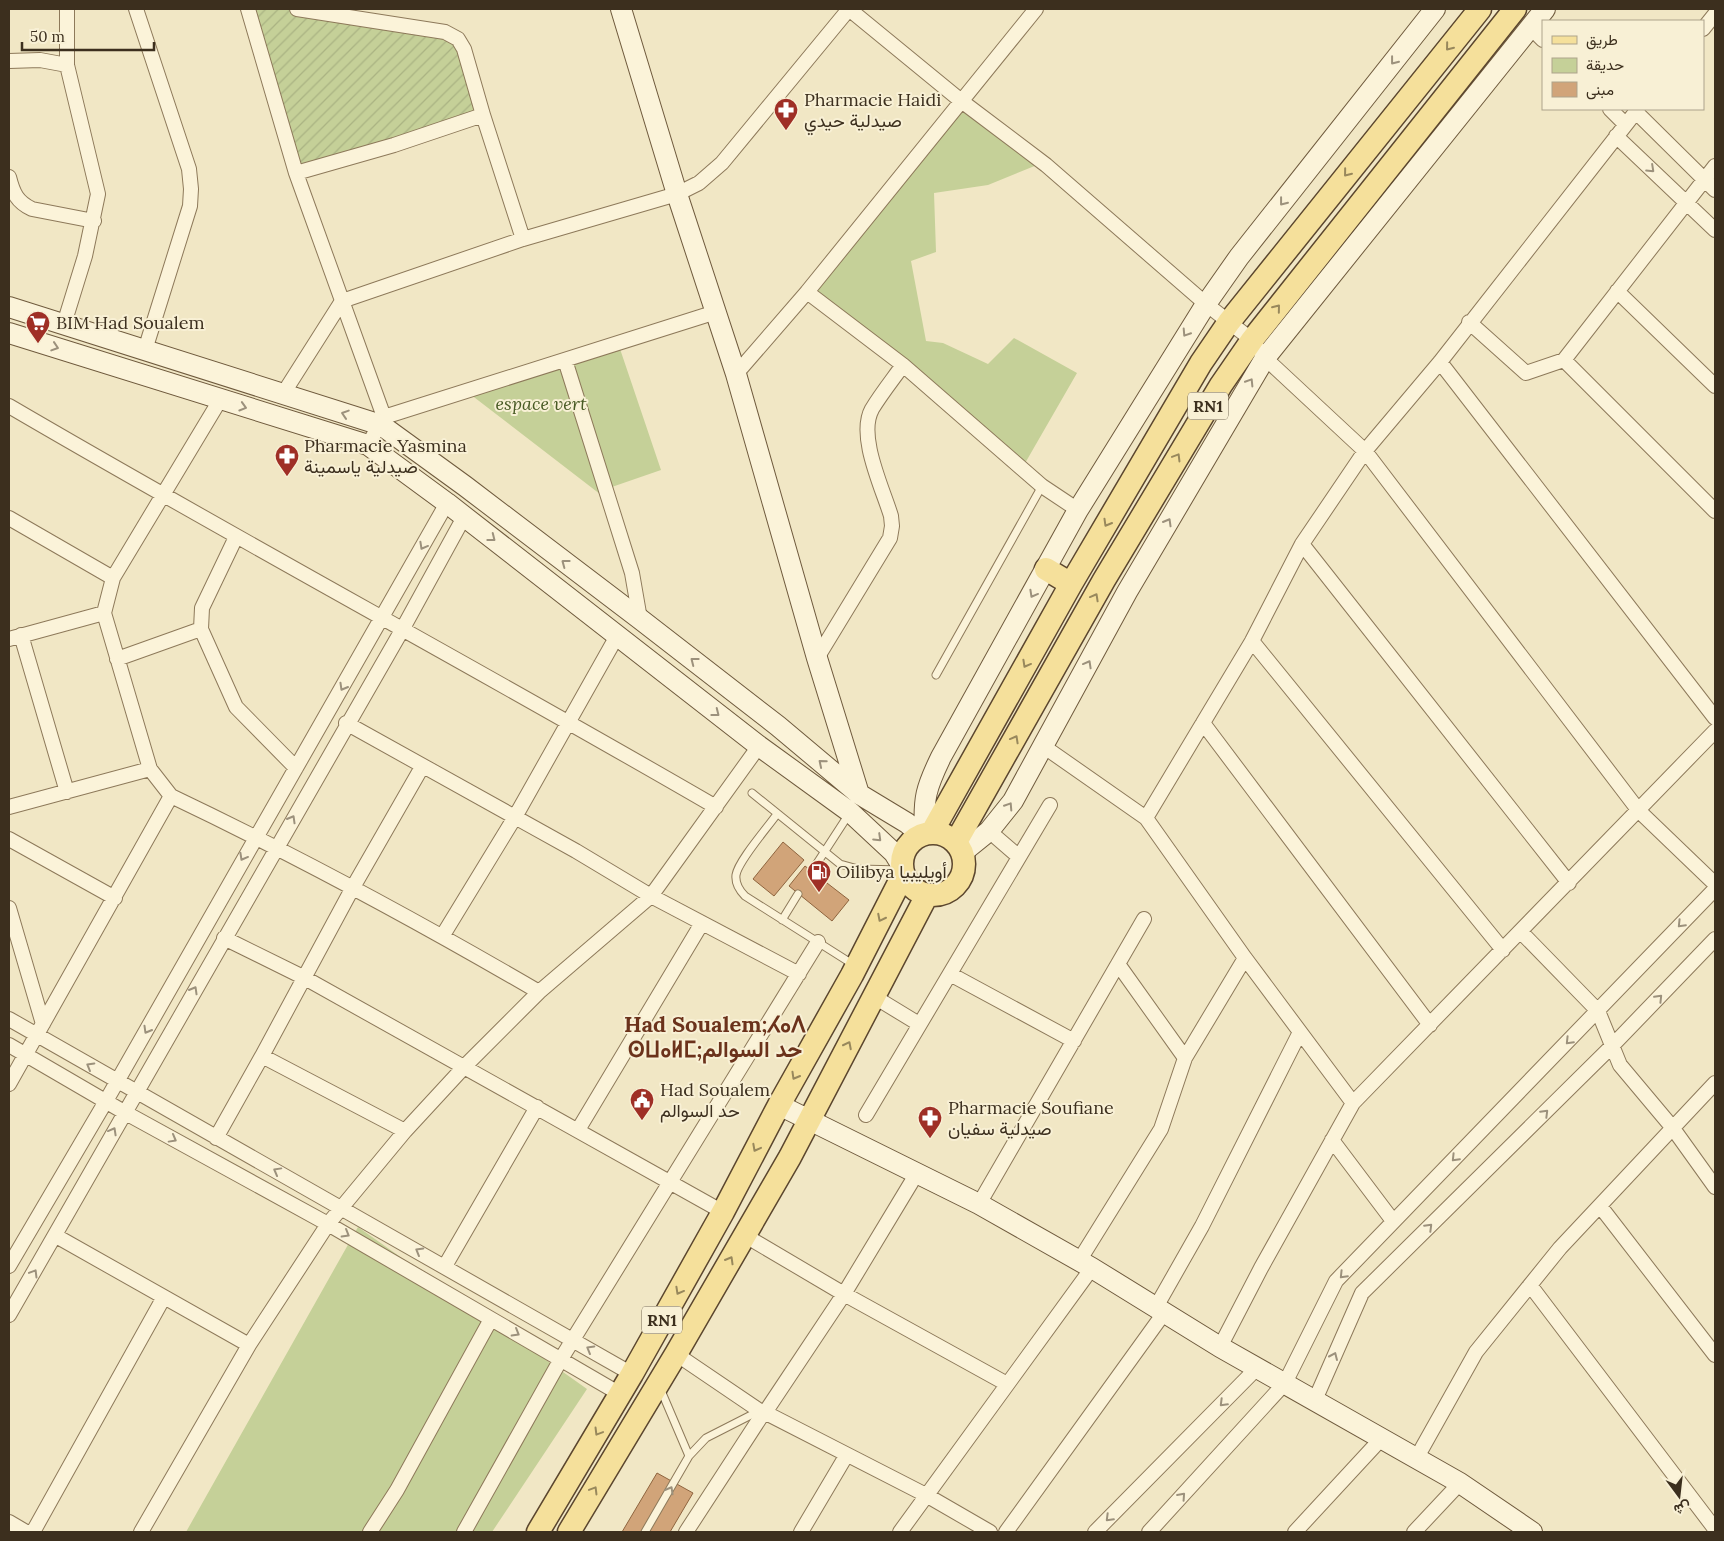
<svg xmlns="http://www.w3.org/2000/svg" width="1724" height="1541" viewBox="0 0 1724 1541" font-family="Lora,Vazirmatn,'Noto Sans Tifinagh',serif">
<style>
.park{fill:#c5d098}
.garden{fill:url(#garden-furrows)}
.building{fill:#d1a479;stroke:#8e643e}
.lines{fill:none;stroke-linecap:round;stroke-linejoin:round}
.lane-casing{stroke:#8d795a;stroke-width:9}
.street-casing{stroke:#8d795a;stroke-width:16}
.secondary-casing{stroke:#6f5a3d;stroke-width:22}
.primary-casing{stroke:#5b462e;stroke-width:25}
.lane{stroke:#fbf3d9;stroke-width:7}
.street{stroke:#fbf3d9;stroke-width:14}
.secondary{stroke:#fbf3d9;stroke-width:20}
.primary{stroke:#f5e09b;stroke-width:22}
.oneway{stroke:#98885c}
.oneway2{stroke:#9c917c}
.labels{text-anchor:middle;stroke-width:4;stroke-linejoin:round;paint-order:stroke}
.shield{fill:#f8f0d5;stroke:#746955;stroke-width:1}
.shield-label{font-size:16px;font-weight:bold;fill:#3c2f1e}
.poi-label{font-size:18px;fill:#3c2f1e;stroke:#f8f0d5;text-anchor:start}
.park-label{font-size:18px;font-style:italic;fill:#485a24;stroke:#f8f0d5}
.district-label{font-size:22px;font-weight:bold;fill:#6b321b;stroke:#f8f0d5}
</style>
<defs>
<pattern id="garden-furrows" width="10" height="10" patternUnits="userSpaceOnUse" patternTransform="scale(1.25)"><rect width="10" height="10" fill="#c5d098"/><path d="M-1 1l2-2M0 10L10 0M9 11l2-2" fill="none" stroke="#aab383"/></pattern>
</defs>
<rect width="100%" height="100%" fill="#f1e7c5"/>
<path class="park" d="M962,101L1042,163L988,185L934,193L936,252L911,261L926,341L943,343L988,364L1014,338L1077,373L1024,465L811,289Z
M618,343L661,470L606,489L609,501L466,391Z
M358,1227L587,1389L492,1532H186Z"/>
<path class="garden" d="M248,9H291L458,39L483,115L296,173Z"/>
<path class="building" d="M783,842L804,860L774,896L753,879Z
M805,866L849,900L832,921L789,886Z
M657,1473L693,1493L670,1532H622Z"/>
<g class="lines">
<defs>
<path id="lane" d="M936,675L1042,486
M752,793L840,864L858,869L902,870
M777,814C768,827 738,861 736,875C735,884 739,890 745,896L854,965
M812,871L849,814
M782,920L798,894
M689,1456L706,1438L759,1411
M645,1532L689,1456L660,1388"/>
<path id="street" d="M67,9V65
M136,9L189,169L191,189L190,206L145,350
M248,9L296,173L384,417
M849,9L960,100L1046,165L1206,304L1252,340L1265,358L1365,451L1639,811L1715,884
M1530,27L1543,40
M1703,29L1715,14
M9,61L40,60L67,65L98,194L85,256L64,324
M1610,109L1625,124
M1635,111L1715,190
M483,115L523,239
M1616,136L1715,230
M296,173L394,145L483,115L464,49L458,39L445,32L297,9
M9,177C13,193 17,202 32,209L94,221
M1617,291L1715,386
M807,292L903,365L1042,486L1078,510
M1469,322L1526,373L1564,360L1715,166
M565,360L632,573L640,619
M1564,360L1715,511
M1440,362L1715,718
M736,374L807,292L1036,9
M283,394L342,301L523,239L677,194L699,183L722,163L849,9
M9,406C243,543 482,671 716,807
M368,445L384,417L716,312
M9,518L113,578L104,613L150,769L171,796
M236,537L202,608L201,629L236,707L296,768
M1302,544L1569,883
M113,578L220,400
M21,635L67,792
M9,639L104,613
M1252,641L1503,950
M817,658L890,538L892,526L891,516C883,489 857,436 872,409C881,394 893,379 903,365
M117,659L201,629
M346,723L576,851L651,896L799,974
M1203,723L1430,1025
M1043,746L1146,818L1245,958L1353,1103
M9,807L150,769
M1146,818L1252,641L1302,544L1365,451L1440,362L1638,109
M989,831L1019,857
M9,839L115,898
M9,908L43,1024
M1521,932L1598,1011L1620,1065L1672,1127L1715,1187
M443,935L515,817L617,636
M224,938L303,977L723,1212
M1118,964L1185,1058
M950,974L1074,1041
M873,996L919,1024
M9,1019L632,1374
M9,1045L124,1112L328,1224L620,1394
M9,1084L171,796C297,856 419,922 539,992
M866,1115L1050,805
M578,1130L702,923
M405,1131L262,1056L352,889L422,767
M216,1138L262,1056
M1332,1140L1393,1221
M979,1204L1144,919
M1600,1206L1715,1355
M744,1235L844,1294L1007,1384
M56,1236L249,1345
M1079,1261L1161,1129L1185,1058L1245,958
M9,1266L106,1101L447,503
M445,1266L537,1107
M1530,1285L1715,1529
M1156,1307L1202,1226L1300,1032
M9,1315L402,630L464,517
M1220,1347L1261,1268L1353,1103L1715,731
M676,1354L760,1411H766L844,1294L917,1173
M1315,1400L1362,1293L1611,1047L1715,939
M1416,1459L1476,1352L1560,1248L1715,1083
M9,1522L26,1532
M33,1532L164,1297
M141,1532L249,1345L328,1224L405,1131L465,1066L539,992L651,896L759,746
M370,1532L397,1490L491,1319
M464,1532L561,1359L818,942
M686,1532L764,1412L926,1495L990,1532
M801,1532L846,1456
M900,1532L1092,1268
M1006,1532L1164,1313
M1095,1532L1257,1368
M1149,1532L1285,1383L1336,1281L1715,889
M1295,1532L1381,1439
M1414,1532L1460,1483"/>
<path id="secondary" d="M621,9L677,194L736,374L817,658L859,794
M9,307L381,425L465,486L640,619L778,726L859,794L907,823L921,835
M9,333L368,445L447,503L759,746L850,812L894,853L902,866
M925,833C923,798 926,788 941,757L1078,510L1206,304L1239,257L1435,9
M963,852L989,831L1013,801L1127,592L1265,358L1545,9
M779,1105L979,1204L1092,1268L1220,1347L1460,1483L1532,1532"/>
<path id="primary" d="M1046,569L1071,584
M932,832L1071,584L1201,363L1229,322L1480,9
M902 864a31 31 0 1 1 62 0a31 31 0 1 1-62 0Z
M956,842L1104,580L1221,385L1252,340L1515,9
M538,1532L632,1374L723,1212L779,1105L852,975L903,875
M569,1532L676,1354L790,1157L927,895"/>
</defs>
<use href="#lane" class="lane-casing"/>
<use href="#street" class="street-casing"/>
<use href="#secondary" class="secondary-casing"/>
<use href="#primary" class="primary-casing"/>
<use href="#lane" class="lane"/>
<use href="#street" class="street"/>
<use href="#secondary" class="secondary"/>
<use href="#primary" class="primary"/>
</g>
<defs><path id="oneway-chevron" d="M-2-3.5L2.5 0L-2 3.5" fill="none" stroke-width="1.6" stroke-linecap="round" stroke-linejoin="round" transform="scale(1.25)"/></defs>
<g class="oneway">
<use href="#oneway-chevron" transform="translate(1449 47) rotate(129)"/>
<use href="#oneway-chevron" transform="translate(1347 173) rotate(129)"/>
<use href="#oneway-chevron" transform="translate(1277 308) rotate(-51)"/>
<use href="#oneway-chevron" transform="translate(1177 457) rotate(-59)"/>
<use href="#oneway-chevron" transform="translate(1107 523) rotate(120)"/>
<use href="#oneway-chevron" transform="translate(1095 597) rotate(-61)"/>
<use href="#oneway-chevron" transform="translate(1026 664) rotate(119)"/>
<use href="#oneway-chevron" transform="translate(1015 739) rotate(-61)"/>
<use href="#oneway-chevron" transform="translate(881 918) rotate(117)"/>
<use href="#oneway-chevron" transform="translate(848 1045) rotate(-63)"/>
<use href="#oneway-chevron" transform="translate(795 1076) rotate(120)"/>
<use href="#oneway-chevron" transform="translate(756 1148) rotate(118)"/>
<use href="#oneway-chevron" transform="translate(730 1260) rotate(-60)"/>
<use href="#oneway-chevron" transform="translate(679 1291) rotate(119)"/>
<use href="#oneway-chevron" transform="translate(598 1432) rotate(121)"/>
<use href="#oneway-chevron" transform="translate(594 1490) rotate(-59)"/>
</g>
<g class="oneway2">
<use href="#oneway-chevron" transform="translate(1394 61) rotate(128)"/>
<use href="#oneway-chevron" transform="translate(1651 169) rotate(43)"/>
<use href="#oneway-chevron" transform="translate(1283 202) rotate(128)"/>
<use href="#oneway-chevron" transform="translate(1186 333) rotate(123)"/>
<use href="#oneway-chevron" transform="translate(55 347) rotate(18)"/>
<use href="#oneway-chevron" transform="translate(1250 382) rotate(-58)"/>
<use href="#oneway-chevron" transform="translate(243 407) rotate(17)"/>
<use href="#oneway-chevron" transform="translate(345 414) rotate(-162)"/>
<use href="#oneway-chevron" transform="translate(1168 522) rotate(-60)"/>
<use href="#oneway-chevron" transform="translate(492 538) rotate(38)"/>
<use href="#oneway-chevron" transform="translate(423 546) rotate(119)"/>
<use href="#oneway-chevron" transform="translate(565 563) rotate(-143)"/>
<use href="#oneway-chevron" transform="translate(1033 594) rotate(119)"/>
<use href="#oneway-chevron" transform="translate(694 661) rotate(-142)"/>
<use href="#oneway-chevron" transform="translate(1088 664) rotate(-61)"/>
<use href="#oneway-chevron" transform="translate(343 687) rotate(120)"/>
<use href="#oneway-chevron" transform="translate(716 713) rotate(38)"/>
<use href="#oneway-chevron" transform="translate(822 763) rotate(-140)"/>
<use href="#oneway-chevron" transform="translate(1009 806) rotate(-57)"/>
<use href="#oneway-chevron" transform="translate(292 819) rotate(-60)"/>
<use href="#oneway-chevron" transform="translate(878 838) rotate(44)"/>
<use href="#oneway-chevron" transform="translate(243 857) rotate(119)"/>
<use href="#oneway-chevron" transform="translate(1681 924) rotate(134)"/>
<use href="#oneway-chevron" transform="translate(194 990) rotate(-60)"/>
<use href="#oneway-chevron" transform="translate(1659 998) rotate(-46)"/>
<use href="#oneway-chevron" transform="translate(147 1030) rotate(120)"/>
<use href="#oneway-chevron" transform="translate(1569 1041) rotate(134)"/>
<use href="#oneway-chevron" transform="translate(90 1066) rotate(-150)"/>
<use href="#oneway-chevron" transform="translate(1545 1113) rotate(-45)"/>
<use href="#oneway-chevron" transform="translate(113 1131) rotate(-61)"/>
<use href="#oneway-chevron" transform="translate(173 1139) rotate(29)"/>
<use href="#oneway-chevron" transform="translate(1455 1158) rotate(134)"/>
<use href="#oneway-chevron" transform="translate(277 1171) rotate(-151)"/>
<use href="#oneway-chevron" transform="translate(1429 1227) rotate(-45)"/>
<use href="#oneway-chevron" transform="translate(346 1234) rotate(30)"/>
<use href="#oneway-chevron" transform="translate(419 1251) rotate(-150)"/>
<use href="#oneway-chevron" transform="translate(34 1273) rotate(-59)"/>
<use href="#oneway-chevron" transform="translate(1343 1275) rotate(134)"/>
<use href="#oneway-chevron" transform="translate(516 1333) rotate(30)"/>
<use href="#oneway-chevron" transform="translate(590 1349) rotate(-150)"/>
<use href="#oneway-chevron" transform="translate(1334 1356) rotate(-66)"/>
<use href="#oneway-chevron" transform="translate(1223 1403) rotate(135)"/>
<use href="#oneway-chevron" transform="translate(670 1490) rotate(-60)"/>
<use href="#oneway-chevron" transform="translate(1182 1496) rotate(-48)"/>
<use href="#oneway-chevron" transform="translate(1109 1518) rotate(135)"/>
</g>
<defs>
<symbol id="pharmacy-pin" viewBox="-11 -11 22 30"><path d="M0 17L-7.5 6A9.5 9.5 0 1 1 7.5 6Z" fill="#9f2f26" stroke="#f8f0d5"/><path d="M-2-6h4v4h4v4h-4v4h-4v-4h-4v-4h4Z" fill="#fff"/></symbol>
<symbol id="supermarket-pin" viewBox="-11 -11 22 30"><path d="M0 17L-7.5 6A9.5 9.5 0 1 1 7.5 6Z" fill="#9f2f26" stroke="#f8f0d5"/><path d="M-6-5.5h2.5l.6 2H6L4.5 2H-2.5L-4.4-4H-6ZM-1.5 3.2a1.3 1.3 0 1 0 .1 0ZM3 3.2a1.3 1.3 0 1 0 .1 0Z" fill="#fff"/></symbol>
<symbol id="fuel-pin" viewBox="-11 -11 22 30"><path d="M0 17L-7.5 6A9.5 9.5 0 1 1 7.5 6Z" fill="#9f2f26" stroke="#f8f0d5"/><path d="M-5.5-6h7V0h2V4h1.3V-2.5L3-4.5l.8-.8L6-3V5H2.5V1h-1V6h-7ZM-4.2-4.7v3.2H.2V-4.7Z" fill="#fff"/></symbol>
<symbol id="civic-pin" viewBox="-11 -11 22 30"><path d="M0 17L-7.5 6A9.5 9.5 0 1 1 7.5 6Z" fill="#9f2f26" stroke="#f8f0d5"/><path d="M-.6-6.5H3V-4.5H.6V-3L4-1V1h2V6H-6V1h2V-1L-.6-3ZM-1.2 2.5V6h2.4V2.5Z" fill="#fff"/></symbol>
</defs>
<g fill-rule="evenodd">
<use href="#pharmacy-pin" x="772" y="96" width="28" height="38"/>
<use href="#supermarket-pin" x="24" y="309" width="28" height="38"/>
<use href="#pharmacy-pin" x="273" y="442" width="28" height="38"/>
<use href="#fuel-pin" x="805" y="858" width="28" height="38"/>
<use href="#civic-pin" x="628" y="1086" width="28" height="38"/>
<use href="#pharmacy-pin" x="916" y="1104" width="28" height="38"/>
</g>
<g class="labels">
<g class="shield">
<rect x="1188" y="392.5" width="40" height="27" rx="4"/>
<rect x="642" y="1306.5" width="40" height="27" rx="4"/>
</g>
<g class="shield-label">
<text x="1208" y="412">RN1</text>
<text x="662" y="1326">RN1</text>
</g>
<g class="poi-label">
<text x="804" y="106">Pharmacie Haidi<tspan x="804" dy="21">صيدلية حيدي</tspan></text>
<text x="56" y="329">BIM Had Soualem</text>
<text x="304" y="452">Pharmacie Yasmina<tspan x="304" dy="21">صيدلية ياسمينة</tspan></text>
<text x="836" y="878">Oilibya أويليبيا</text>
<text x="660" y="1096">Had Soualem<tspan x="660" dy="21">حد السوالم</tspan></text>
<text x="948" y="1114">Pharmacie Soufiane<tspan x="948" dy="21">صيدلية سفيان</tspan></text>
</g>
<g class="park-label">
<text x="541" y="410">espace vert</text>
</g>
<g class="district-label">
<text x="715" y="1032">Had Soualem;ⵃⴰⴷ<tspan x="715" dy="25">ⵙⵡⴰⵍⵎ;حد السوالم</tspan></text>
</g>
</g>
<rect width="1724" height="1541" fill="none" stroke="#3c2f1e" stroke-width="20"/>
<rect x="1542" y="20" width="162" height="90" fill="#f8f0d5" stroke="#ada38c"/>
<rect x="1552" y="36" width="25" height="8" fill="#f5e09b" stroke="#ada38c"/>
<text x="1586" y="45" font-size="15" fill="#3c2f1e">طريق</text>
<rect x="1552" y="58" width="25" height="15" fill="#c5d098" stroke="#ada38c"/>
<text x="1586" y="70" font-size="15" fill="#3c2f1e">حديقة</text>
<rect x="1552" y="82" width="25" height="15" fill="#d1a479" stroke="#ada38c"/>
<text x="1586" y="95" font-size="15" fill="#3c2f1e">مبنى</text>
<g transform="translate(1679 1496) rotate(165)" stroke="#f8f0d5" stroke-width="4" paint-order="stroke">
<path d="M0-4L9 19L0 12L-9 19Z" fill="#3c2f1e"/>
<text y="-8" font-size="14" font-weight="bold" text-anchor="middle" fill="#3c2f1e">ش</text>
</g>
<path d="M22 42v8h132v-8" fill="none" stroke="#3c2f1e" stroke-width="2.5"/>
<text x="30" y="42" font-size="15" fill="#3c2f1e" stroke="#f8f0d5" stroke-width="4" paint-order="stroke">50 m</text>
</svg>
